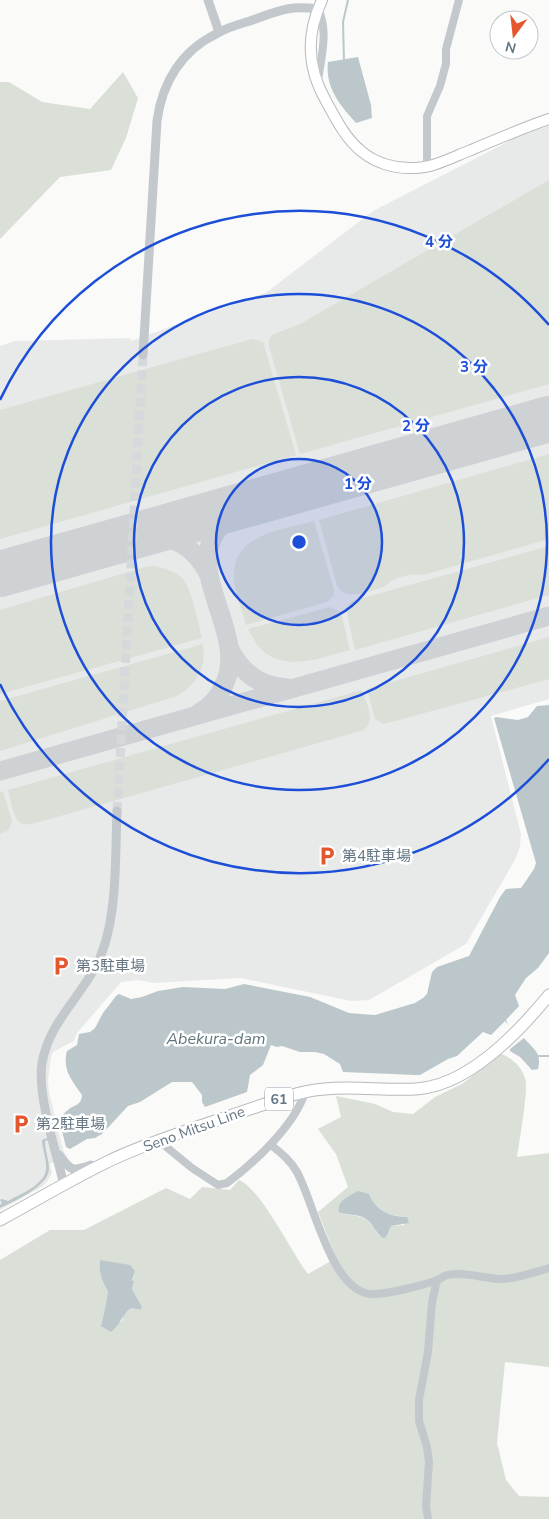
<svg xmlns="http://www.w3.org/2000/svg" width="549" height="1519" viewBox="0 0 549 1519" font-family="'Nunito Sans','Noto Sans JP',sans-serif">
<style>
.built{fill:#e8e9e9}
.green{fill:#dadfd7;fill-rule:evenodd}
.water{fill:#bbc7cb}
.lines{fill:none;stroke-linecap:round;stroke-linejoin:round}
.stream{stroke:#bbc7cb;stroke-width:2}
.taxiway{stroke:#ced2d4;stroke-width:19}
.runway{stroke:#ced2d4;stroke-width:46}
.tertiary-tunnel{stroke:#d5d9db;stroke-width:9;stroke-dasharray:9 4.5;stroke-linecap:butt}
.secondary-casing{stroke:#b3babf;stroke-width:12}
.primary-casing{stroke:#b5babe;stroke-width:13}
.minor{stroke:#c3c8cc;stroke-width:8}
.tertiary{stroke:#c3c8cc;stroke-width:9}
.secondary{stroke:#fff;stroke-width:10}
.primary{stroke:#fff;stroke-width:11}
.ring{fill:none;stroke:#1d4ed8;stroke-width:2.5}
.labels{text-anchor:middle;stroke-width:5;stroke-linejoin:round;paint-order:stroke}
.shield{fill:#fff;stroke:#939fa8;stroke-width:1}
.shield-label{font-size:14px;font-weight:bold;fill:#657683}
.poi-label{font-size:15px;fill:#657683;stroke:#fff;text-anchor:start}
.street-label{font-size:15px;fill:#657683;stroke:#fff}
.water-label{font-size:16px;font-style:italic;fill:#60757c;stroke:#fff}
.centre{fill:#1d4ed8;stroke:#fff;stroke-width:2.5}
.ring-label{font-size:15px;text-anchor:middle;font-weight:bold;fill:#1d4ed8;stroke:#fff;stroke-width:5;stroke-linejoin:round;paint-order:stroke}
</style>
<rect width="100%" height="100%" fill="#fafaf8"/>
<path class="built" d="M549,126V699L491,716L521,834L520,847L515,860L466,944L369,1000L351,1001L241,978L154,983L138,980L121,982L77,1033L74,1041L53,1052L51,1057L48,1081L49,1092L63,1150L67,1157L50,1164L52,1173L47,1182L43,1186L0,1210V346L15,341L130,338L131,341L267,292L373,211L525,133Z"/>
<path class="green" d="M123,72L138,98L126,138L111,170L60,177L0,239V82H9L42,102L90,109Z
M549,180V384L300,454L269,346V340L272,335L302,323Z
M252,339L263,342L296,455L0,539V410Z
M549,454V539L423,575C412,573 393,577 386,586C371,590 347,603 337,586L319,520Z
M314,521L334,589V595L327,602L246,625C242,610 234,592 234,576C232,534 284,529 314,521Z
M549,546V595L355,650L346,609L352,601Z
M154,566C163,568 175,571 182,578C192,588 198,624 202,638L0,694V610L145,567Z
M330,607L339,611L342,617L350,650C322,657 285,673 261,649C255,643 252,636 248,629Z
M549,637V679L384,724L375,719L367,689Z
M203,644C206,669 198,683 177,696L0,751V701Z
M362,690C366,702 376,720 364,730L32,824C28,824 23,825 20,823C14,819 10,798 8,790Z
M3,791L12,821L9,830L0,834V792Z
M501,1054C511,1057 522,1067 525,1078C529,1089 519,1142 517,1157L549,1153V1367L505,1362L497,1443L506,1480L519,1496L549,1497V1519H0V1260L50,1230H84L166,1188L190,1199L202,1187L230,1190L239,1180C262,1190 291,1252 308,1274L336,1258L318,1212L348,1187L336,1154L318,1129L341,1117L336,1096L375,1104L393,1112L413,1114L435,1097L462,1084ZM368,1194C375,1209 391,1217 407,1217L404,1225L391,1226L388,1232L379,1236C368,1217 363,1216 343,1214ZM100,1260L134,1275L132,1280L134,1283L132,1289L142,1307L141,1310L131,1308L123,1316L122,1321L101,1326C104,1314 106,1303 108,1291C102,1282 98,1271 100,1260Z"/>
<path class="water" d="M358,57L371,105L372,118L356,123C340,105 325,88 328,62Z
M549,705V953L538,968L526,978L515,995L519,1006L506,1020L508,1025L505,1021L491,1035L483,1032L457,1056L448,1059L420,1075H416L343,1072L340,1064L324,1054L315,1052H300L282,1046L277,1047L271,1045L263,1065L250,1075L247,1092L205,1107L202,1102V1095L192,1082H172L140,1102L128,1106L102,1134L95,1138L87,1139L70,1149L66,1147L59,1119C62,1116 65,1112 68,1110C75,1104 81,1106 82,1095C72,1080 62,1070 67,1051L77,1045L79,1034L90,1032L95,1028L103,1013L116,996L119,994L131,999L142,997L158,991L183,987L225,989L244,984L310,997L349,1013L375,1015L415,1003L423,998L427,994L432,972L437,967L469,956L500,897L506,889L521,888L534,869L536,863L494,718L496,717L518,720L528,717L537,706Z
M524,1038C534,1050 542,1052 538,1069L532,1070L520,1057L510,1051V1049Z
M48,1138V1140L45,1141C45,1151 49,1160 49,1169C49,1186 13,1202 0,1208V1205L2,1203L0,1200L2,1199L8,1201C20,1194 45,1185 46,1169C47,1161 43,1150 42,1142V1140Z
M358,1191L369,1194C375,1210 391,1217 407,1217L409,1223L391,1226L386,1237L383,1238C376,1234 374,1225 367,1220C359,1213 349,1216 339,1212C336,1201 350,1196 358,1191Z
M100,1260L130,1265L135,1271L132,1280L134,1282L132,1289L142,1307L141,1310L131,1308C122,1315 120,1325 111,1332L101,1326C104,1314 106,1303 108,1291C102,1282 98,1271 100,1260Z"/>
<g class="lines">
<path class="stream" d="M344,61L343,22L348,0
M539,1056H549"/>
<path class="taxiway" d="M131,537C167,533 192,541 209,575
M229,648C241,672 260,687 287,688
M200,712C210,707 218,698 223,687C256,625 153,552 252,503
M0,771L549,616"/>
<path class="runway" d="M0,574L549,419"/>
<path class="tertiary-tunnel" d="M117,811L143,355"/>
<defs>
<path id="secondary" d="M322,0C306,34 307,68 326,101C336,119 345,138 361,151C375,163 395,169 414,168C433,168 453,157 471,150C497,139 523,128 549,119"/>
<path id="primary" d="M0,1220C35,1201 70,1180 107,1162C139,1146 175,1135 209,1123C238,1113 267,1103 296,1094C335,1083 376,1091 416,1089C468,1086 518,1033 549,995"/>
</defs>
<use href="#secondary" class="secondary-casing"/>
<use href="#primary" class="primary-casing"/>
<path class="minor" d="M318,9C329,30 321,58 318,81
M427,167V116L440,86L444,71L446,64V49L459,0
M159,1141L192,1168L218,1185L227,1183C255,1162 295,1125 305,1092
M271,1145C281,1153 291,1161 297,1172C314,1203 331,1291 371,1294C386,1295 423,1285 438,1280C441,1278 445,1275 448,1275C463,1271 485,1279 501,1279C517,1279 534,1272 549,1268
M428,1519L426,1506L429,1462L427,1447L419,1421V1400L428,1352L432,1302L437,1280"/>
<path class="tertiary" d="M208,0L219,32
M143,355L157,121C162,82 182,50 218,33C228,27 240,24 250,21C278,11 288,5 318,9
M59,1155C71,1171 72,1172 91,1165
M64,1185C56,1151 37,1095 42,1063C49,1023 79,999 97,964C118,922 115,859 117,811"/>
<use href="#secondary" class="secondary"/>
<use href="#primary" class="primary"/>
</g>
<circle cx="299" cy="542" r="83" fill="#1d4ed8" fill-opacity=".12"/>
<g class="ring">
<circle cx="299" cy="542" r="83"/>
<circle cx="299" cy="542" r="165"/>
<circle cx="299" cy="542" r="248"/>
<path d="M549 759A331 331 0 0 1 0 684M0 400A331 331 0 0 1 549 325"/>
</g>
<defs>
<symbol id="parking-bare" viewBox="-9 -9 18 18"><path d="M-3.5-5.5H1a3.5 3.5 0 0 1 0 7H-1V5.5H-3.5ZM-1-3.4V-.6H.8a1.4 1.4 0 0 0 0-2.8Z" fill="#e4572e" stroke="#fff" stroke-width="2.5" paint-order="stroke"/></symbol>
</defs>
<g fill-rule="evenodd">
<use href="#parking-bare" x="313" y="842" width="28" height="28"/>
<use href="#parking-bare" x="47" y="952" width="28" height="28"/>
<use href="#parking-bare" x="7" y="1110" width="28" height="28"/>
</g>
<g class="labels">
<rect class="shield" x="265" y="1087.5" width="28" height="23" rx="4"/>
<g class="shield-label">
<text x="279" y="1104">61</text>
</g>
<g class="poi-label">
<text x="342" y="861">第4駐車場</text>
<text x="76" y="971">第3駐車場</text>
<text x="36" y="1129">第2駐車場</text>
</g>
<g class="street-label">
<text transform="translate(194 1129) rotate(-20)" y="5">Seno Mitsu Line</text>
</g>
<g class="water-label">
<text x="216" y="1044">Abekura-dam</text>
</g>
</g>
<circle cx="299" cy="542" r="8" class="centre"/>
<g class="ring-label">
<text x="439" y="247">4 分</text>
<text x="474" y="372">3 分</text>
<text x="416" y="431">2 分</text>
<text x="358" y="489">1 分</text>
</g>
<g transform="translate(514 35) rotate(195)"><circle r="24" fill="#ffffff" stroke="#c1c8cd"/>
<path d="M0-4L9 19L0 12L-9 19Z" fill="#e4572e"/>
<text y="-8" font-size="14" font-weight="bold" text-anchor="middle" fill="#657683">N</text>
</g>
</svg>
